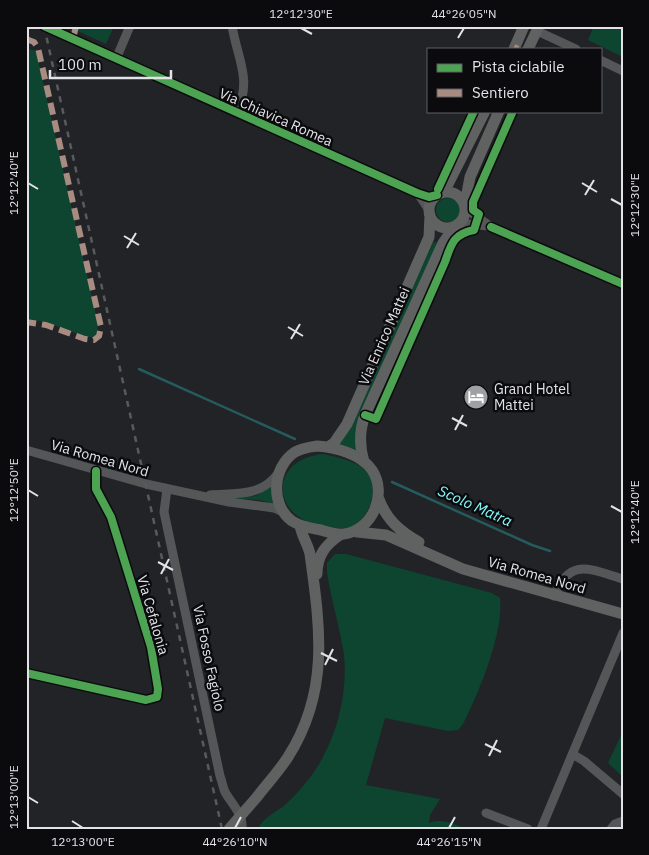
<svg xmlns="http://www.w3.org/2000/svg" width="649" height="855" viewBox="0 0 649 855" font-family="'IBM Plex Sans',sans-serif">
<style>
.green{fill:#0e4531}
.lines{fill:none;stroke-linecap:round;stroke-linejoin:round}
.stream{stroke:#255b5d;stroke-width:2.5}
.minor{stroke:#555657;stroke-width:9}
.major{stroke:#606161;stroke-width:11}
.rail{stroke:#595a5c;stroke-width:2.5;stroke-dasharray:6 6;stroke-linecap:butt}
.major-bridge{stroke:#606161;stroke-width:11}
.quiet{stroke:#a88b81;stroke-width:6;stroke-dasharray:12 6;stroke-linecap:butt}
.cycleway-casing{stroke:#0b0b0e;stroke-width:11}
.cycleway{stroke:#4ca352;stroke-width:8}
.ticks{fill:none;stroke:#e2e3e7;stroke-width:2}
.labels{text-anchor:middle;stroke-width:5;stroke-linejoin:round;paint-order:stroke}
.street-label{font-size:14px;fill:#e2e3e7;stroke:#0b0b0e}
.poi-label{font-size:14px;fill:#e2e3e7;stroke:#0b0b0e;text-anchor:start}
.water-label{font-size:15px;font-style:italic;fill:#87fafe;stroke:#0b0b0e}
.neatline{fill:none;stroke:#e2e3e7;stroke-width:2}
.ticks-label{font-size:12px;text-anchor:middle;fill:#e2e3e7}
</style>
<rect width="100%" height="100%" fill="#212326"/>
<path class="green" d="M67,26H114L106,44Z
M594,26H623V57L588,40Z
M26,48L36,51L98,323L97,332L94,337H86L46,322L26,319Z
M436 210a12 12 0 1 1 24 0a12 12 0 1 1-24 0Z
M433,242L438,243L361,417L360,454L339,446L354,419Z
M324,454C336,457 351,460 361,467C382,482 372,510 357,525C344,530 334,529 320,526C268,514 271,458 324,454Z
M272,485L276,505L260,500L223,498L256,496Z
M335,554H346L492,593L500,598C504,632 479,693 463,724L458,730L448,731L385,718L366,785L440,799L430,815L429,823C442,818 453,824 466,829H258C263,817 277,812 286,804C296,795 304,785 312,775C336,741 348,696 344,655C340,627 331,600 327,572V563Z
M623,731V777L608,763Z"/>
<g class="lines">
<path class="stream" d="M139,369L295,439
M392,482L532,545L550,551"/>
<path class="minor" d="M44,26L417,193L429,197L437,195
M232,26C238,61 252,78 237,113
M537,31L576,49
M116,59L130,26
M600,60L623,71
M419,195L429,210
M465,208L491,227L623,284
M460,223L488,226
M26,450L146,484L229,502L274,508L285,513
M167,489L164,512L220,776C222,781 223,788 225,792C231,803 244,815 242,829
M210,495C237,493 262,497 279,472
M554,596C570,557 589,569 623,579
M26,673L146,700L157,697L158,689L151,647L111,517L96,489V471
M574,755L584,761L623,794
M486,813L528,829
M541,829L623,633
M611,829L615,824L623,821"/>
<path class="major" d="M514,49L524,26
M528,49L539,26
M444,192L485,111
M429 210a18 18 0 1 1 36 0a18 18 0 1 1-36 0Z
M465,204L470,177L499,111
M317,446C335,447 361,454 372,470C388,494 372,531 344,534C336,535 328,532 321,530C311,528 301,527 292,521C270,505 272,467 295,452C302,448 310,447 317,446Z
M328,447L334,443L347,424L429,237L430,215
M364,462C359,445 359,431 365,415L443,243L454,227
M378,497C386,519 399,531 419,542
M357,532L386,535L463,569L623,614
M317,574C317,556 325,545 340,535
M257,797C267,784 279,771 288,757C330,691 320,627 310,554C308,544 301,535 300,525"/>
<path class="rail" d="M44,26L222,829"/>
<path class="major-bridge" d="M229,829L257,797"/>
<path class="quiet" d="M26,39L34,42L38,48L101,327L99,336L94,340L85,339L46,325L26,322
M73,39L76,26
M514,47L518,49"/>
<defs>
<path id="cycleway" d="M44,26L417,193L429,197L437,195
M438,189L474,111
M491,227L623,284
M365,415L376,419L445,262C451,245 453,234 474,230L479,214L473,210V202L513,111
M26,673L146,700L157,697L158,689L151,647L111,517L96,489V471"/>
</defs>
<use href="#cycleway" class="cycleway-casing"/>
<use href="#cycleway" class="cycleway"/>
</g>
<path class="ticks" d="M301,28L312,34M458,38L464,28M28,183L38,189M582,183L597,192M585,195L594,180M611,199L622,205M124,236L139,245M127,248L136,233M288,327L303,336M291,339L300,324M452,418L467,426M455,430L463,415M28,490L38,496M611,506L622,512M158,562L173,570M161,574L169,559M321,653L337,661M325,665L333,649M485,744L501,752M489,756L497,740M28,797L38,803M72,821L83,828M235,828L241,817M449,828L455,817"/>
<defs>
<symbol id="hotel-disc" viewBox="-11 -11 22 22"><circle r="9.5" fill="#9ea0a3" stroke="#0b0b0e"/><path d="M-6-4.5h1.5V1H6V5H4.5V3h-9V5H-6ZM-4 0a1.8 1.8 0 1 1 3.6 0ZM.5 0V-2.5h3Q6-2.5 6 0Z" fill="#fff"/></symbol>
</defs>
<g fill-rule="evenodd">
<use href="#hotel-disc" x="462" y="383" width="28" height="28"/>
</g>
<g class="labels">
<g class="street-label">
<text transform="translate(276 117) rotate(24)" y="5">Via Chiavica Romea</text>
<text transform="translate(384 336) rotate(-66)" y="5">Via Enrico Mattei</text>
<text transform="translate(100 458) rotate(16)" y="5">Via Romea Nord</text>
<text transform="translate(537 575) rotate(16)" y="5">Via Romea Nord</text>
<text transform="translate(153 615) rotate(74)" y="5">Via Cefalonia</text>
<text transform="translate(209 658) rotate(78)" y="5">Via Fosso Fagiolo</text>
</g>
<g class="poi-label">
<text x="494" y="394">Grand Hotel<tspan x="494" dy="16">Mattei</tspan></text>
</g>
<g class="water-label">
<text transform="translate(475 506) rotate(24)" y="5">Scolo Matra</text>
</g>
</g>
<rect width="649" height="855" fill="none" stroke="#0b0b0e" stroke-width="55"/>
<rect x="427" y="48" width="175" height="65" fill="#0b0b0e" stroke="#616165"/>
<rect x="437" y="64" width="25" height="8" fill="#4ca352" stroke="#616165"/>
<text x="472" y="72" font-size="15" fill="#e2e3e7">Pista ciclabile</text>
<rect x="437" y="89" width="25" height="8" fill="#a88b81" stroke="#616165"/>
<text x="472" y="98" font-size="15" fill="#e2e3e7">Sentiero</text>
<path d="M50 70v8h121v-8" fill="none" stroke="#e2e3e7" stroke-width="2.5"/>
<text x="58" y="70" font-size="15" fill="#e2e3e7" stroke="#0b0b0e" stroke-width="4" paint-order="stroke">100 m</text>
<rect x="28" y="28" width="594" height="800" class="neatline"/>
<g class="ticks-label">
<text x="301" y="18">12°12'30"E</text>
<text x="464" y="18">44°26'05"N</text>
<text transform="translate(14 183) rotate(-90)" y="4">12°12'40"E</text>
<text transform="translate(635 205) rotate(-90)" y="4">12°12'30"E</text>
<text transform="translate(14 490) rotate(-90)" y="4">12°12'50"E</text>
<text transform="translate(635 512) rotate(-90)" y="4">12°12'40"E</text>
<text transform="translate(14 797) rotate(-90)" y="4">12°13'00"E</text>
<text x="83" y="846">12°13'00"E</text>
<text x="235" y="846">44°26'10"N</text>
<text x="449" y="846">44°26'15"N</text>
</g>
</svg>
